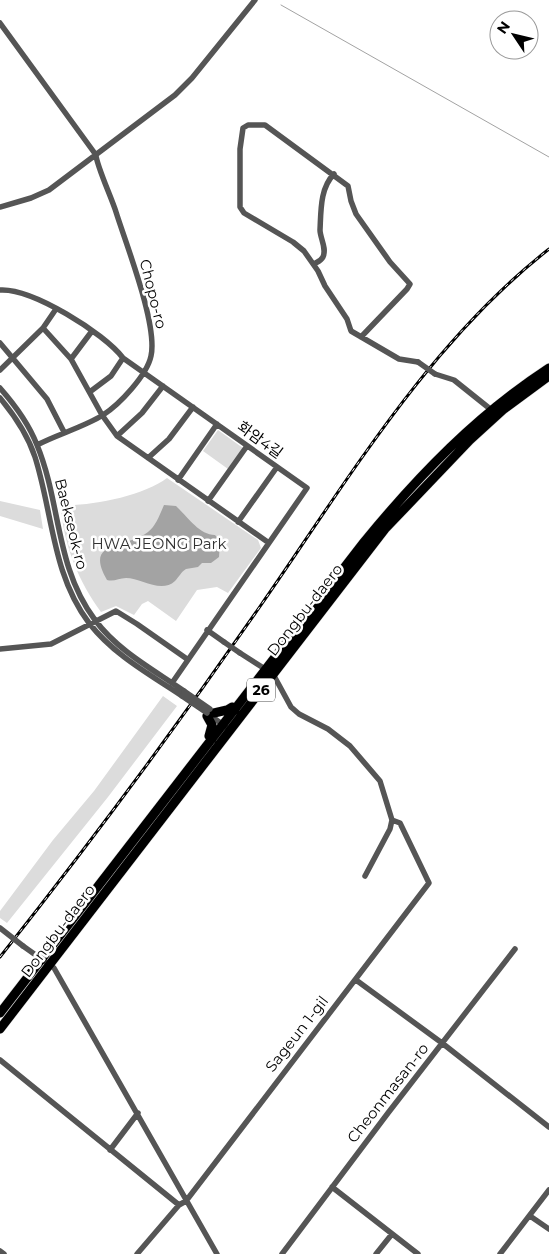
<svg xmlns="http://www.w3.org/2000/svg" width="549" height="1254" viewBox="0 0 549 1254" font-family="Montserrat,'Noto Sans KR',sans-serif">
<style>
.green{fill:#dcdcdc}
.water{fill:#a3a3a3}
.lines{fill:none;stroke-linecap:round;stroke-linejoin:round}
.stream{stroke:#a3a3a3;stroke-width:1}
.primary-casing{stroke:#dbdbdb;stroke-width:10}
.minor{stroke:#555;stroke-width:5.5}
.primary{stroke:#000;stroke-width:9}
.rail-casing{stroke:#000;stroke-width:3}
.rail{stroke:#fff;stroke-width:1;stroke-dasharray:4;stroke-linecap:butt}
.minor-bridge{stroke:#555;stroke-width:5.5}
.labels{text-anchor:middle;stroke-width:5;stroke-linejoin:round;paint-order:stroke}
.shield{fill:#fff;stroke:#4c4c4c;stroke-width:1}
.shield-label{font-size:14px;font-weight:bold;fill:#000}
.street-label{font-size:15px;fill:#000;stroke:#fff}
.park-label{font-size:15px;fill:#333;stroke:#fff}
</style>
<rect width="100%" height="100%" fill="#fff"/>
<path class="green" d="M218,430L243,448L228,469L203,451Z
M167,478L258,540L261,548L228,593L217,587L197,590L176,621L148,601L142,604L134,615L116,606L101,612C79,582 64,546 61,508L65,505C93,506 145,495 167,478Z
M0,501L40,510L43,529L0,516Z
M163,696L177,706L108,797L7,923L0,918V911L53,840L94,791Z"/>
<path class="water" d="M164,505L176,506C186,515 199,535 215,535L220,541L219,557L211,563H202L198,567L186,569C181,572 179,577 175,581C161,594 141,578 126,578C119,578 114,582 107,580C83,539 127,549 148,532C156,526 160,514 164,505Z"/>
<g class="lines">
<path class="stream" d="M281,5L549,157"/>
<defs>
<path id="primary" d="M214,713L227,710L232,707L235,710
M209,714L207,716L212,725L209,736L212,739
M0,1013L364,542C419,475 477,415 549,368
M0,1029L385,529L470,440L504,409L549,376"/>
</defs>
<use href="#primary" class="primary-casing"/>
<path class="minor" d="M0,23L96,155
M0,207L31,198L49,190L175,95L192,78L255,0
M314,264C317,262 321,261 323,257C327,248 320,238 320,230C321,211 320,188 334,174
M0,290C32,288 104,333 123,358L307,488L172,683
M43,328L71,359L102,415L117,436L269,543
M361,337L407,289L410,284L390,262L356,214L351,201L348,186L265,125H248L243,128L240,149V207L244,213L293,242L304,251L318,271L325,286L347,319L351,331L399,359L418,362
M0,343L47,399L64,432
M71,359L92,331
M0,370L43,328L56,309
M435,374L454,380L494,412
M0,388C15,405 29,424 37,445C61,503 55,567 95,620C118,651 154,670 184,691
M91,391L111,376L123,358
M0,398C15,416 28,436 35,457C53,514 52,574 89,623C114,655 149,674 182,696
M117,436L142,413L163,386
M37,445C58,434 84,427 103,415C120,404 147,375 151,356C158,325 126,244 116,212C112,199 96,164 96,155
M148,458L169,439L193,407
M178,480L217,424
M208,501L247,446
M238,522L277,467
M207,630L224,642
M0,649L51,644L116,611L137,624L187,659
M240,653L273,674L291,707L299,714L328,729L350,746L380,781L392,820L390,829L365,876
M207,713L226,727
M23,946L54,968L217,1254
M356,980L442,1043L549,1127
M0,1060L179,1205
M110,1150L138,1113
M332,1187L418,1254
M530,1216L549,1229
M0,1251L4,1254
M137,1254L179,1205L186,1201L429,883L400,823L392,820
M282,1254L388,1113L515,949
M376,1254L392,1234
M500,1254L549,1190"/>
<use href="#primary" class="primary"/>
<defs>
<path id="rail" d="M0,957C91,842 178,725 261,605C348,480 428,344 549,249"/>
</defs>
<use href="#rail" class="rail-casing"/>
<use href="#rail" class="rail"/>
<path class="minor-bridge" d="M418,362L435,374
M224,642L240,653
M184,691L210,709
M182,696L207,713
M0,928L23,946"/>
</g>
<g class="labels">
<rect class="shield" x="247" y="678.5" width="28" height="23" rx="4"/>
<g class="shield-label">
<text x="261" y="695">26</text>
</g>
<g class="street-label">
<text transform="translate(153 294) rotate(76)" y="5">Chopo-ro</text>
<text transform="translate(260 440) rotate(36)" y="5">화암4길</text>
<text transform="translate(71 524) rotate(76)" y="5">Baekseok-ro</text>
<text transform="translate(305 610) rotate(-52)" y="5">Dongbu-daero</text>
<text transform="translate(58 931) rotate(-53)" y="5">Dongbu-daero</text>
<text transform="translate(297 1034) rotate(-52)" y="5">Sageun 1-gil</text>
<text transform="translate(388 1093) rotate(-52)" y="5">Cheonmasan-ro</text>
</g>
<g class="park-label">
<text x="159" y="549">HWA JEONG Park</text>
</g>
</g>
<g transform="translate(514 35) rotate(305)"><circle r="24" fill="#ffffff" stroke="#999999"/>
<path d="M0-4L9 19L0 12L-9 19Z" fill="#000000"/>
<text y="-8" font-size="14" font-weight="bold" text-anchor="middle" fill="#000000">N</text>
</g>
</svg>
